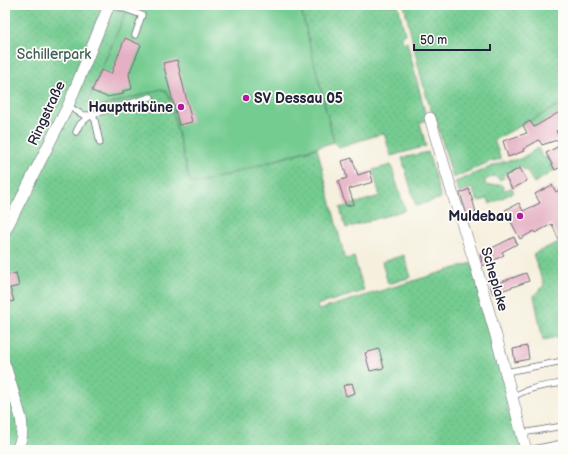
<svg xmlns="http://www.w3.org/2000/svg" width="568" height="455" viewBox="0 0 568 455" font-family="'Balsamiq Sans',sans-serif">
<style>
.grass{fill:#75cc91;stroke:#4c7766}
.park{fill:url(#park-dots);stroke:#4c7766}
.building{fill:#e5b0c4}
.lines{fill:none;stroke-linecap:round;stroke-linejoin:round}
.service-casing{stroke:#6c6a74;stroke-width:7}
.minor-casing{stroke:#6c6a74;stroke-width:12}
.service{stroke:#fff;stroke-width:5.5}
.minor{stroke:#fff;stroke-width:11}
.poi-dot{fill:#b5179e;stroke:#fdfcf7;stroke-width:1.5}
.labels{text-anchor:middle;stroke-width:3.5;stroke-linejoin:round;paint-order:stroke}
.park-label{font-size:14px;fill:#3f5e59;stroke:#fdfcf7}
.poi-label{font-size:14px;font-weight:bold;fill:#22223b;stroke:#fdfcf7;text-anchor:end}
.street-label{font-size:14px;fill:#22223b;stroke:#fdfcf7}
</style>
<defs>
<pattern id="park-dots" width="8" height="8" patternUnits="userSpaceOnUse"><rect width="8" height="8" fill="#75cc91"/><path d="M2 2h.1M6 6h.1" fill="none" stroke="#65af7e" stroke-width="1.8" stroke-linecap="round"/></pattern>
</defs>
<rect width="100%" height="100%" fill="#fdfcf7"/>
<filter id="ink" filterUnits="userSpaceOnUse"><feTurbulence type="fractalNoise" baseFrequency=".025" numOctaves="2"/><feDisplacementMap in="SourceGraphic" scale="8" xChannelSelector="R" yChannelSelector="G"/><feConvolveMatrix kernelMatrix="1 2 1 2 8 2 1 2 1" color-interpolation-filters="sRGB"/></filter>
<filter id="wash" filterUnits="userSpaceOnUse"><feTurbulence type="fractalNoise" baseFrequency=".012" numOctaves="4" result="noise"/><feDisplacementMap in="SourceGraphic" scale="16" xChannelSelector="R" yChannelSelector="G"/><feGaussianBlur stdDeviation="0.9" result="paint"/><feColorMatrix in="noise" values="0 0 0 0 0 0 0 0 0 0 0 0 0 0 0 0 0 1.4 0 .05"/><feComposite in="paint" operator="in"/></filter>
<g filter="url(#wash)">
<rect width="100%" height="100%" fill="#f5efdd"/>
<path class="grass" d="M129,5H300L334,142L220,177L198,183H190L168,93L162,89L96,108L88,104L92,91Z
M563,103V110L534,127L530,121Z"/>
<path class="park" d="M5,5H129L92,91L88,104L96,108L162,89L168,93L190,183H198L220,177L317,148L345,259L354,257L364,291L317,305L318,310L472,263L494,344L490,346L492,351H494L495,352L510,402L507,405L510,416H513L522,450H5Z
M300,5H398L405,34L401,36L403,43L407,42L427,120L420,123L426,146L391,156L384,133L339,147L334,142Z
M404,5H563V103L494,140L501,159L489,162L453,178L434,113L431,111L421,77Z
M538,148L543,158L548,156L555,170L534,183L526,170H524L521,166L503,175L504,178L500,180L497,177L494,176L485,180V184L488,186L501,184L505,190L512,188L514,192L490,204L488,199L479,201L477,200L472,188L459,193L455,182L502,162L520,159Z
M428,152L441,198L416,206L402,158Z
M391,165L405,210L346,228L340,208L380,196L373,170Z
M563,240V336L543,340L534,296L544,285L533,254Z
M404,255L411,277L388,284L382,262Z"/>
<g id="blocks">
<path class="building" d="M125,38L141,45L129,74L132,89L123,91V94L107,97L92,91L101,70L111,74Z
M177,60L192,122L179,125L163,63Z
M563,110V126L556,131L560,139L542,145L539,140L523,149L524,151L508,157L503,141L527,133L523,125L530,121L534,127Z
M563,144V166L555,170L546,153Z
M352,158L358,175L370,171L373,182L349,189L354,204L346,206L338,181L347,178L342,161Z
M520,168L527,181L512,189L505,176Z
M552,185L556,192L563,188V250L552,224L535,233L534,231L520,239L505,210L519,203L523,211L540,203L535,194Z
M469,189L476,212L467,215L460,193Z
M514,237L517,244L502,252L504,255L483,266L480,254Z
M16,273L19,286L10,288L14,301L5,303V276Z
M526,273L529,281L493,294L490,286Z
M527,346L529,359L515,362L513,349Z
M379,349L384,368L370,371L365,353Z
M352,383L355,393L346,396L343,386Z"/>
</g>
</g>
<g filter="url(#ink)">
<use href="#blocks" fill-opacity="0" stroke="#6c6a74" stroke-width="1"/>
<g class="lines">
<defs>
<path id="service" d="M113,5L142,15L135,35
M68,106L83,115H91L151,97
M76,132L80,124L91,115L95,120L100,143
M506,372L563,361
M512,398C527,387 545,386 563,383
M522,433L563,426
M528,450L563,443"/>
<path id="minor" d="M430,118L453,195L474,260L496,336L526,450
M5,231L68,106L109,5
M5,365L21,418C23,429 23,440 16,450"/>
</defs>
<use href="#service" class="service-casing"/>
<use href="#minor" class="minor-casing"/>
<use href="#service" class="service"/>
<use href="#minor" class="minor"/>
</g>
</g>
<g class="poi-dot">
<circle cx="246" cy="98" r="4"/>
<circle cx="181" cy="107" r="4"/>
<circle cx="520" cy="216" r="4"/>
</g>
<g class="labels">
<g class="park-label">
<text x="54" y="59">Schillerpark</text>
</g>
<g class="poi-label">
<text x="254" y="103" text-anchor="start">SV Dessau 05</text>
<text x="173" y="112">Haupttribüne</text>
<text x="512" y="221">Muldebau</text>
</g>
<g class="street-label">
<text transform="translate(46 113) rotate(-65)" y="5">Ringstraße</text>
<text transform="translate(495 279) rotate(74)" y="5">Scheplake</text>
</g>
</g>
<rect width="568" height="455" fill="none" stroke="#fdfcf7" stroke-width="20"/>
<path d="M414 44v6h76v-6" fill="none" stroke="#22223b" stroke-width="2"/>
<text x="420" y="44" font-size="12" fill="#22223b" stroke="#fdfcf7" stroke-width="3" paint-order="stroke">50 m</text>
</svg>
